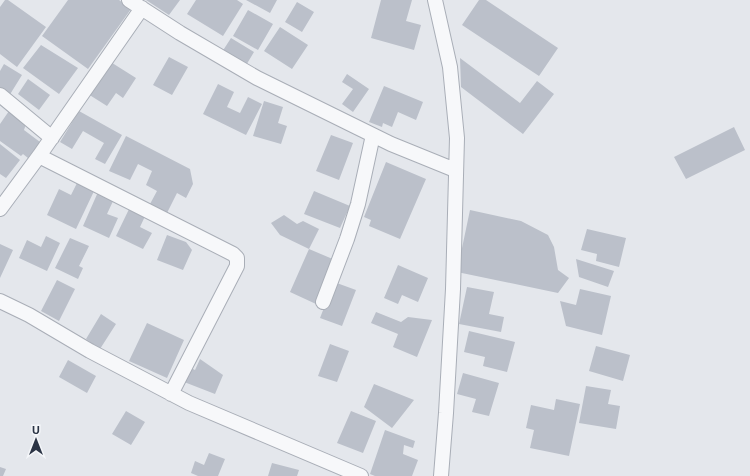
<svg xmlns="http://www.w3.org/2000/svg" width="750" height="476" viewBox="0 0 750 476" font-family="'Noto Sans',sans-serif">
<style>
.building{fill:#bbc0ca}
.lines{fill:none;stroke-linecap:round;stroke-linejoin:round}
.street-casing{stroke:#a9aeb7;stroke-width:16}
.street{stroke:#f7f8fa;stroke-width:14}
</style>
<rect width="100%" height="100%" fill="#e4e7ec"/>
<path class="building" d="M5,0H8L46,27L17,67L0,54V7Z
M68,0H119L131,9L88,69L42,36Z
M146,0H180L169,15Z
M196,0H237L243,4L223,36L187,14Z
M246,0H277L270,13Z
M381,0H412L406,21L421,25L414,50L371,38Z
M479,0H486L558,48L539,76L462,25Z
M297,2L314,12L302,32L285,22Z
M248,10L273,24L258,50L233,36Z
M280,27L308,45L292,69L264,51Z
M231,38L254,52L245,67L222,52Z
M41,45L78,68L59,94L23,68Z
M169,57L188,67L172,95L153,85Z
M460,58L520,103L537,81L554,94L523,134L461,87Z
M109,61L136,78L123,98L116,93L107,106L88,94Z
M4,64L22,75L9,96L0,90V71Z
M347,74L369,89L353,112L342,104L353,89L342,82Z
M28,79L50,95L39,110L18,94Z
M218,84L234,92L227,107L240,113L248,97L262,104L246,135L203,114Z
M384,86L423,102L416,120L398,112L392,127L383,123L382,127L369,122Z
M264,101L283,107L278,123L287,126L281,144L253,136Z
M9,111L26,124L24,130L40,142L28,158L23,154L21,156L0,141V124Z
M79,111L122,135L105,164L95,159L104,143L83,131L72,149L60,142Z
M734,127L745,150L686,179L674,157Z
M331,135L353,143L339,180L316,171Z
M126,136L190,169L193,184L186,198L177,193L167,213L150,204L157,191L146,185L152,171L138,164L130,180L109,171Z
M0,144L20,160L6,178L0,174Z
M386,162L426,179L400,239L369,226L371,220L364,217Z
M78,181L95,189L76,229L47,215L59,189L71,195Z
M314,191L350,206L340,228L304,214Z
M98,192L114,199L107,214L118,218L109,238L83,226Z
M131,205L147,212L140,227L152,233L143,249L116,236Z
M470,210L521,221L548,235L554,247L558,270L569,278L558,293L457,272Z
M284,215L297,224L303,221L319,229L309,249L335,260L316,304L290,292L309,249L280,235L271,223Z
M587,229L626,238L619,267L596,261L597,254L581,250Z
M167,235L186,242L192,250L183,270L157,260Z
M46,236L60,243L47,271L19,258L27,240L41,247Z
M70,238L89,246L79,266L83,268L78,279L55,268Z
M0,244L13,250L0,278Z
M576,259L614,271L608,287L579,277Z
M398,265L428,278L418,302L402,295L398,304L384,298Z
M57,280L75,289L59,321L41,311Z
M334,282L356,290L342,326L320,318Z
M467,287L494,292L489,314L504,317L501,332L459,324Z
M580,289L611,296L602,335L566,326L560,301L576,305Z
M376,312L401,322L408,317L432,320L417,357L393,347L398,334L371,323Z
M101,314L116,324L100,349L86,339Z
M147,323L184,340L167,378L129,361Z
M469,331L515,342L507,372L483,366L485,357L464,352Z
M330,344L349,351L337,382L318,376Z
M596,346L630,355L623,381L589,371Z
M200,359L223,375L215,394L179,380L185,365L195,370Z
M68,360L96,376L87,393L59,377Z
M463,373L499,383L489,416L472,412L476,399L457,394Z
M374,384L414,400L392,428L364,407Z
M586,386L611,390L608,404L620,406L616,429L579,423Z
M556,399L580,404L569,456L530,448L534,430L526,428L531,405L554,410Z
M126,411L145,422L131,445L112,434Z
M351,411L376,421L363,453L337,443Z
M385,430L415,441L413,448L404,445L403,454L418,460L412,476H375L370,474Z
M209,453L225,459L218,476H198L191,473L195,461L204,465Z
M272,463L299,470L297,476H268Z
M0,467L6,469L3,476H0Z"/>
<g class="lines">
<defs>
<path id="street" d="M129,0L180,33L257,78L391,144L455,170
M435,0L450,67L457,138L453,289L446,413L441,476
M0,95L52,138
M39,156L233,254L237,258V266L171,394
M0,209L39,156L142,8
M0,301L29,315L90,351L189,403L361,476
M323,302L347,239L358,204L373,135"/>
</defs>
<use href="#street" class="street-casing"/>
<use href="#street" class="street"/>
</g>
<g transform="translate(36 440)" stroke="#f4f6f9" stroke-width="3" paint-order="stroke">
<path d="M0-3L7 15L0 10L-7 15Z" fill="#2b3445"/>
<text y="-6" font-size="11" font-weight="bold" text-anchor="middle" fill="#2b3445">U</text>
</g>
</svg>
